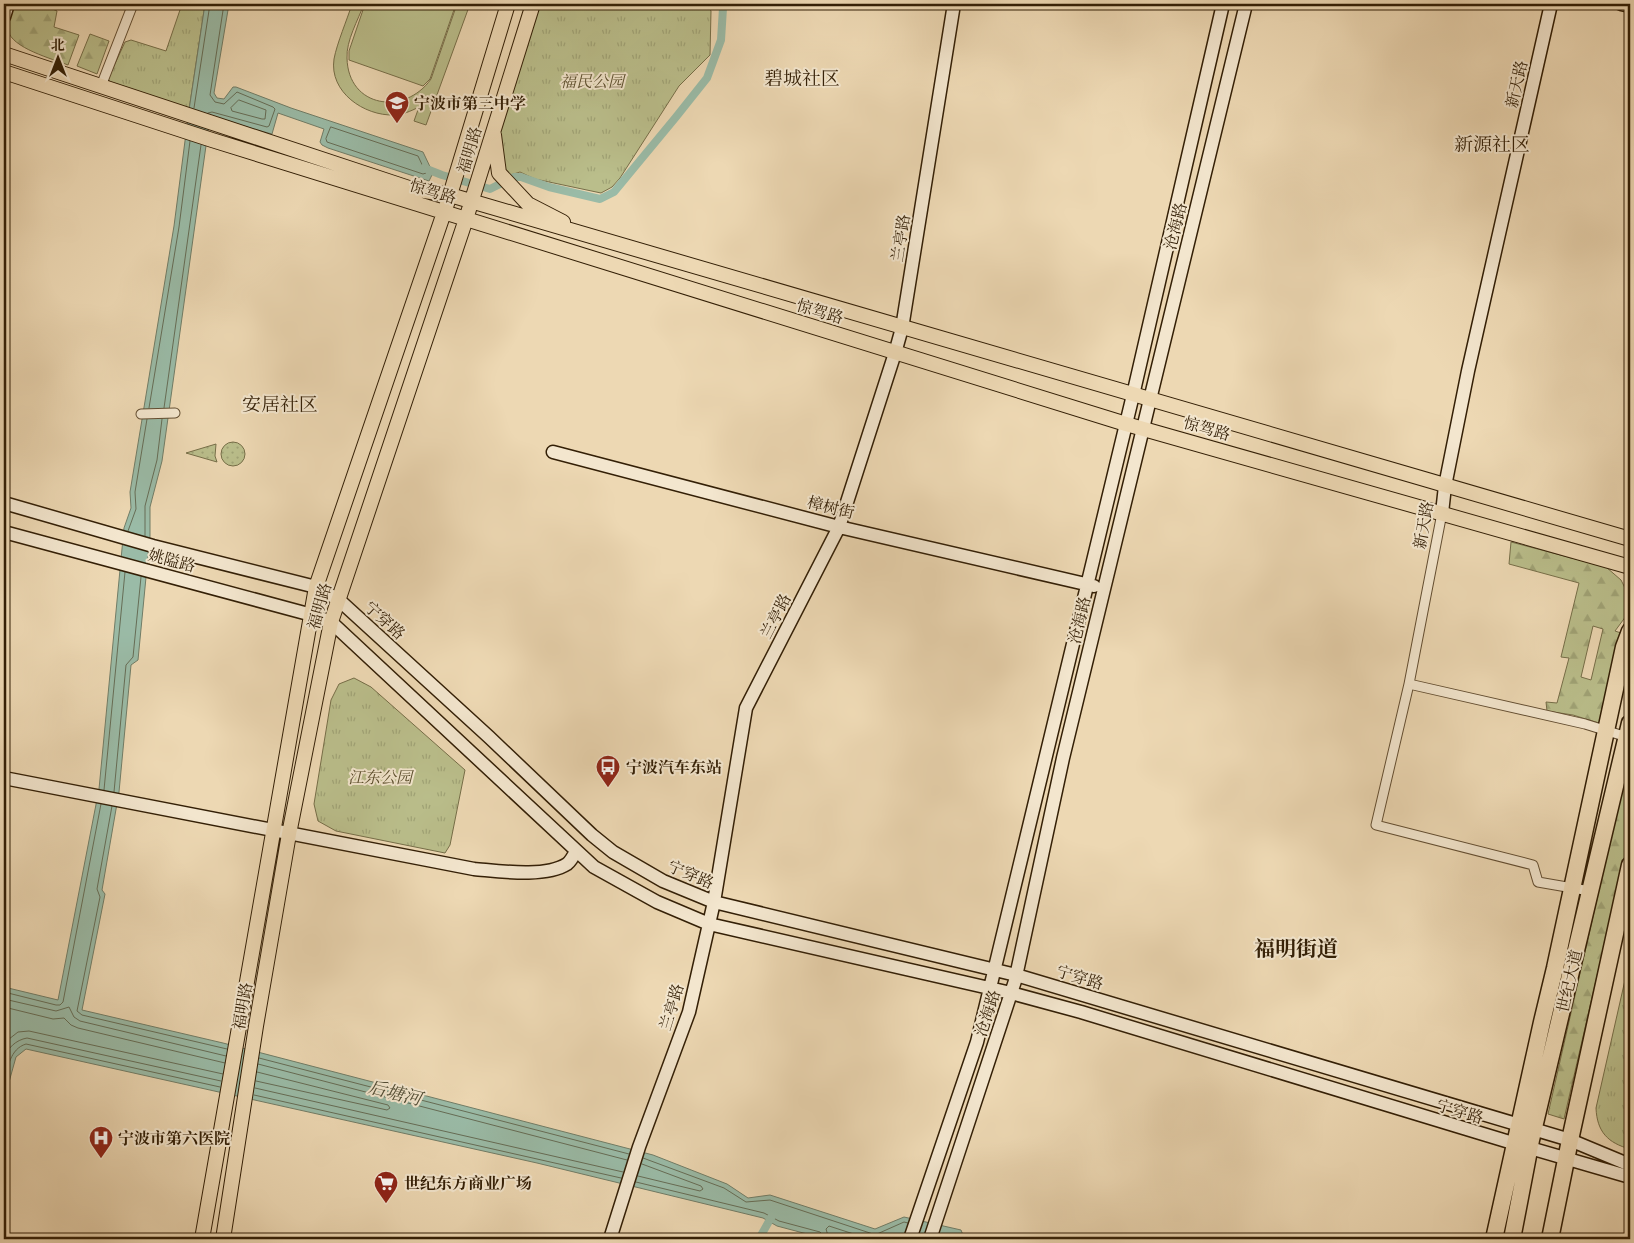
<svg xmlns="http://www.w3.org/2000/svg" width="1634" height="1243" viewBox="0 0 1634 1243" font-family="Cardo,'Noto Serif SC',serif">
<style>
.grass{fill:url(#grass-dots);stroke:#766e48}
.forest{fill:url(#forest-firs);stroke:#766e48;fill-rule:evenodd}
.park{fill:url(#park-tufts);stroke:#766e48}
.garden{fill:#babe8b;stroke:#766e48}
.water{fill:#9abba7;stroke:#717d67}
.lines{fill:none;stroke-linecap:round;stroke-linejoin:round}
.shore{stroke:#666d56;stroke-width:1}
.canal{stroke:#9abba7;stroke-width:8}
.street-casing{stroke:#624d31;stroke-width:11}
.secondary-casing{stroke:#331f06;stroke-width:15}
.primary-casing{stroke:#331f06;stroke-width:16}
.highway-casing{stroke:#331f06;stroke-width:19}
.street{stroke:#f3e6ce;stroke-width:9}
.secondary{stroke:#f3e6ce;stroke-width:12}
.primary{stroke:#edd8b3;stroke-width:14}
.highway{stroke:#edd8b3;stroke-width:16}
.labels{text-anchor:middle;stroke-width:4;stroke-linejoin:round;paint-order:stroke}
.park-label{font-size:16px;font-style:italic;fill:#5c4f2e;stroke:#f3e6ce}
.street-label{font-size:16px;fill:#331f06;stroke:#f3e6ce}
.poi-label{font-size:16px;font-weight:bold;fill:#331f06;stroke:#f3e6ce;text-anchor:start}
.water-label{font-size:18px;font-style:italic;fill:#524e36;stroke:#f3e6ce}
.quarter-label{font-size:19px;fill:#331f06;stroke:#f3e6ce}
.district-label{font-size:21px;font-weight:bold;fill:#331f06;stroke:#f3e6ce}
</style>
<defs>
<pattern id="grass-dots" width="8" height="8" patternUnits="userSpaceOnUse" patternTransform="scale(1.25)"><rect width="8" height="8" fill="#babe8b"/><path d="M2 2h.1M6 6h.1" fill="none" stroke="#a0a376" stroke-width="1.8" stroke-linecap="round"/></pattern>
<pattern id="forest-firs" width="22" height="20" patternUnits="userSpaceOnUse" patternTransform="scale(1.25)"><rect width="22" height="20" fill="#babe8b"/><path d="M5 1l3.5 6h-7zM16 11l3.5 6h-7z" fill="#a0a376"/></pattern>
<pattern id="park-tufts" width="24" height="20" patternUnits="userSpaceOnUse" patternTransform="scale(1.25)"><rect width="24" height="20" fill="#babe8b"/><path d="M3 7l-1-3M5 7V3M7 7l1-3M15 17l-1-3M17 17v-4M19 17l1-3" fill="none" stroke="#a0a376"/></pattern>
</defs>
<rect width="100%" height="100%" fill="#edd8b3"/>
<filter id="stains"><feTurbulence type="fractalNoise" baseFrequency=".004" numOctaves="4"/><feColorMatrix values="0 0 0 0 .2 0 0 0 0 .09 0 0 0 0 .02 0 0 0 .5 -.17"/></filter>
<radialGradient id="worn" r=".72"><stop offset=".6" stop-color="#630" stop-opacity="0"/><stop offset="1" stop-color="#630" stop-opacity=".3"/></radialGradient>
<path class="grass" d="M221 454a12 12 0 1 1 24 0a12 12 0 1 1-24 0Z
M216,444L215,456L217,462L186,453Z"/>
<path class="forest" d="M15,4H42L57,11L54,27L79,35L68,65C53,59 11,48 8,30C7,21 12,12 15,4Z
M90,34L109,41L97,74L77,66Z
M1511,542L1606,567L1621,580L1626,590L1629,612L1615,631L1624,634L1602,724L1573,715L1547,711L1546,702L1557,703L1569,658L1561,657L1579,583L1509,564ZM1593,626L1603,629L1591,680L1581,677Z
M1630,754V833L1564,1119L1548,1114Z"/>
<path class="park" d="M182,4H205L189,110L115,88L108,79L125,42L131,40L166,51Z
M538,4H708L711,11L710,55L679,86L620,178L612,187L601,193L535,179L520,172L504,177L495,129Z
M354,678L371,687L465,770L450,845L445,853L336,831L318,821L314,804L331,700L339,684Z
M1630,958V1149C1608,1143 1597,1132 1596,1108Z"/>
<path class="garden" d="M352,4H364C358,20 346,41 347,58C348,108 405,116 431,79L457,4H470L426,125L414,121L419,107C411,111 402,115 394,115C364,116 329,92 334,59C337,43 347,20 352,4Z
M365,4H456L430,79L423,86L349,60V51Z"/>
<path class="water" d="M205,4H229L214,93L217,98L224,99L233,87H236L291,108L423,152L433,173L429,181L328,148L322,145L320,142L324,129L278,113L272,134L210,117L162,461L150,507V536L138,660L131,665L119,792L102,890L105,894L82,1010L223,1043L653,1155L727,1184L748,1198L770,1195L875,1229L904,1217L961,1230L963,1235L986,1239H826L777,1226L763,1218L537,1163L26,1049L16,1057L4,1100V987L58,1000L99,789L124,528L131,508L130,492L174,226L189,110Z"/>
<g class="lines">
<path class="shore" d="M239,100L266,110L265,119H262L232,111L231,108Z
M194,108L210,4
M208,113L212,112L267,127L269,126L275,109L273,107L237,92L224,104L215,102L210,95L224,4
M331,127L418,156L426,173L423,174L327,142L326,139Z
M149,408L179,227L190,141
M164,408L201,145
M128,531L136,509L135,492L147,419
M145,536V506L157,460L162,419
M104,790L125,572
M114,792L126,665L133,657L141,577
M112,806L97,889L100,897L77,1011L82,1015L227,1049
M4,992L56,1005H60L63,1002L101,804
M4,999L56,1011L69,1007L74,1017L80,1021L226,1056
M4,1007L53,1019L64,1018L71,1025L78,1028L225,1063
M4,1043L18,1032L29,1031L223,1074
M259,1058L629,1154
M4,1059C7,1048 16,1040 27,1038L221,1081
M258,1064L627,1160
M256,1081L387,1110L390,1108L388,1105L257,1072
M4,1082C8,1067 10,1049 26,1044L220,1087
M255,1088L623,1172
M254,1095L621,1178
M643,1158L724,1188L746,1202L770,1200L873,1234H877L904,1222L908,1223
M638,1176L700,1191L703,1189L701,1186L642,1164
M636,1182L764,1213L779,1221L820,1232L823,1235V1239
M829,1239L826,1229L829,1226L869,1239"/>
<path class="canal" d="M424,168L442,175L490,189L514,177H521L549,187L600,199L614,192L676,117L707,78L721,40L723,8L722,4
M759,1239L773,1214"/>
<defs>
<path id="street" d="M101,86L133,4
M141,414L175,413
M1442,513L1409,684L1376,825L1533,865L1538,882L1590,891
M1409,684L1585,724L1627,737"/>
<path id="secondary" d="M1621,4L1630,6
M4,17L8,4
M553,452L839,527L1094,586
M4,503L153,546L316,587L339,600L489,737L592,835L613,852L663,881L714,902L1016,975L1570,1140L1630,1165
M1442,513L1445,486L1468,371L1551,4
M4,532L312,615L331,622L594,867L657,902L709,924L1011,993L1081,1012L1516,1144L1630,1177
M4,778L474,869C499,871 545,878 567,864C571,861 574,855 576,851
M610,1239L639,1147L689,1012L714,902L746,708L839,527L895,353L902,328L954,4
M910,1239L977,1042L1133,395L1223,4
M930,1239L1015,981L1063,758L1246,4"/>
<path id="primary" d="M4,54L412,189L450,195L1630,539
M4,72L212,140L1126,424L1630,567
M494,135L499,173L528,204L563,222
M202,1239L316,587L450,195L508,4
M223,1239L256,1026L289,834L331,622L466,219L533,4"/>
<path id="highway" d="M1494,1239L1542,1022L1555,968L1624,647L1630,631
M1512,1239L1531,1140L1630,723
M1550,1239L1570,1140L1630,865"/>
</defs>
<use href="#street" class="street-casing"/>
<use href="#secondary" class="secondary-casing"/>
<use href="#primary" class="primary-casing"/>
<use href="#highway" class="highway-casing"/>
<use href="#street" class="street"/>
<use href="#secondary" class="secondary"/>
<use href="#primary" class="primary"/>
<use href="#highway" class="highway"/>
</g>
<defs>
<symbol id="school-pin" viewBox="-11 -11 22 30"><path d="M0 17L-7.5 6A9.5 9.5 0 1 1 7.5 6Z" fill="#8f2418" stroke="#f3e6ce"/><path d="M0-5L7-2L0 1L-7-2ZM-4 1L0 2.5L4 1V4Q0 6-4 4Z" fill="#fff"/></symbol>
<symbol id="bus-pin" viewBox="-11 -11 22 30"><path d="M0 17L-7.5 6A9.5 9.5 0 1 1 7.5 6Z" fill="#8f2418" stroke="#f3e6ce"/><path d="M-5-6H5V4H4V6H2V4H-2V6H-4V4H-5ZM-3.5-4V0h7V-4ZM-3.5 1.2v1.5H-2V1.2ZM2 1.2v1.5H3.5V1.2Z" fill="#fff"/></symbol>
<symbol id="hospital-pin" viewBox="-11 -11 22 30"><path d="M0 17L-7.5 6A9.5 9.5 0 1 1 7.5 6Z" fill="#8f2418" stroke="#f3e6ce"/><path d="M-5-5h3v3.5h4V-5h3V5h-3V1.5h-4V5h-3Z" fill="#fff"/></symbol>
<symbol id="supermarket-pin" viewBox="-11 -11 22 30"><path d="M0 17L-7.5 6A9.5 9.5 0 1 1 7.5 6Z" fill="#8f2418" stroke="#f3e6ce"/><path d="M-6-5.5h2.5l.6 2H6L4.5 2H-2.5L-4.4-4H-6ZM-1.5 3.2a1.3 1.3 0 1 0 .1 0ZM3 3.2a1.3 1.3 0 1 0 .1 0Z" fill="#fff"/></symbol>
</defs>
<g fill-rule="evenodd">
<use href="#school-pin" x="383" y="89" width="28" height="38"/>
<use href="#bus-pin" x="594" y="753" width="28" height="38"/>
<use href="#hospital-pin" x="87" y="1124" width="28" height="38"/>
<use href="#supermarket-pin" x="372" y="1169" width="28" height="38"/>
</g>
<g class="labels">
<g class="park-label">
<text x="592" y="87">福民公园</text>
<text x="380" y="783">江东公园</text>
</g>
<g class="street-label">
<text transform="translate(1516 84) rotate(-77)" y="6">新天路</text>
<text transform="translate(469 150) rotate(-73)" y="6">福明路</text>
<text transform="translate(433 191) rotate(17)" y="6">惊驾路</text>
<text transform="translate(1175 226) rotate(-76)" y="6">沧海路</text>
<text transform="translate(900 238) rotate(-81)" y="6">兰亭路</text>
<text transform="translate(820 311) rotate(17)" y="6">惊驾路</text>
<text transform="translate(1207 428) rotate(16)" y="6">惊驾路</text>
<text transform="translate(831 507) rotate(14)" y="6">樟树街</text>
<text transform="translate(1423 525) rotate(-80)" y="6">新天路</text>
<text transform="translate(172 560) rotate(15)" y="6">姚隘路</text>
<text transform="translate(319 606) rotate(-74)" y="6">福明路</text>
<text transform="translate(775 616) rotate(-63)" y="6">兰亭路</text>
<text transform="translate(385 620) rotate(42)" y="6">宁穿路</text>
<text transform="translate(1079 620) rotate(-77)" y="6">沧海路</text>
<text transform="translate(691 874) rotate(23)" y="6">宁穿路</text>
<text transform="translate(1080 977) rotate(17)" y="6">宁穿路</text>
<text transform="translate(1569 981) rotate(-77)" y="6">世纪大道</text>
<text transform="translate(242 1006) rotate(-80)" y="6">福明路</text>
<text transform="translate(671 1007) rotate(-73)" y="6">兰亭路</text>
<text transform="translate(987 1013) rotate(-72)" y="6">沧海路</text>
<text transform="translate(1460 1111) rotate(17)" y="6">宁穿路</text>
</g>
<g class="poi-label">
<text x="414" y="109">宁波市第三中学</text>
<text x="626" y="773">宁波汽车东站</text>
<text x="118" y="1144">宁波市第六医院</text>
<text x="404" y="1189">世纪东方商业广场</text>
</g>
<g class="water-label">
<text transform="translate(395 1093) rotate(14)" y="6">后塘河</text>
</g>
<g class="quarter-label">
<text x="802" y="85">碧城社区</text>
<text x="1492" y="151">新源社区</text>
<text x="280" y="411">安居社区</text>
</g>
<g class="district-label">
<text x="1296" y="956">福明街道</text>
</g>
</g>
<rect width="1634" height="1243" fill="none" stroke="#edd8b3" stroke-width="20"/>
<rect x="5" y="5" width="1624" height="1233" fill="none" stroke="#331f06" stroke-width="2.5"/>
<rect x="10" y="10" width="1614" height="1223" fill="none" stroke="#331f06"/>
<g transform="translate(58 58)" stroke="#f3e6ce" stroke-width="4" paint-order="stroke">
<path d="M0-4L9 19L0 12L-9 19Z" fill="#331f06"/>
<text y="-8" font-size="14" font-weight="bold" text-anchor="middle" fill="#331f06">北</text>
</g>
<rect width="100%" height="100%" filter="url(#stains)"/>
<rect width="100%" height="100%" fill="url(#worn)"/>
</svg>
